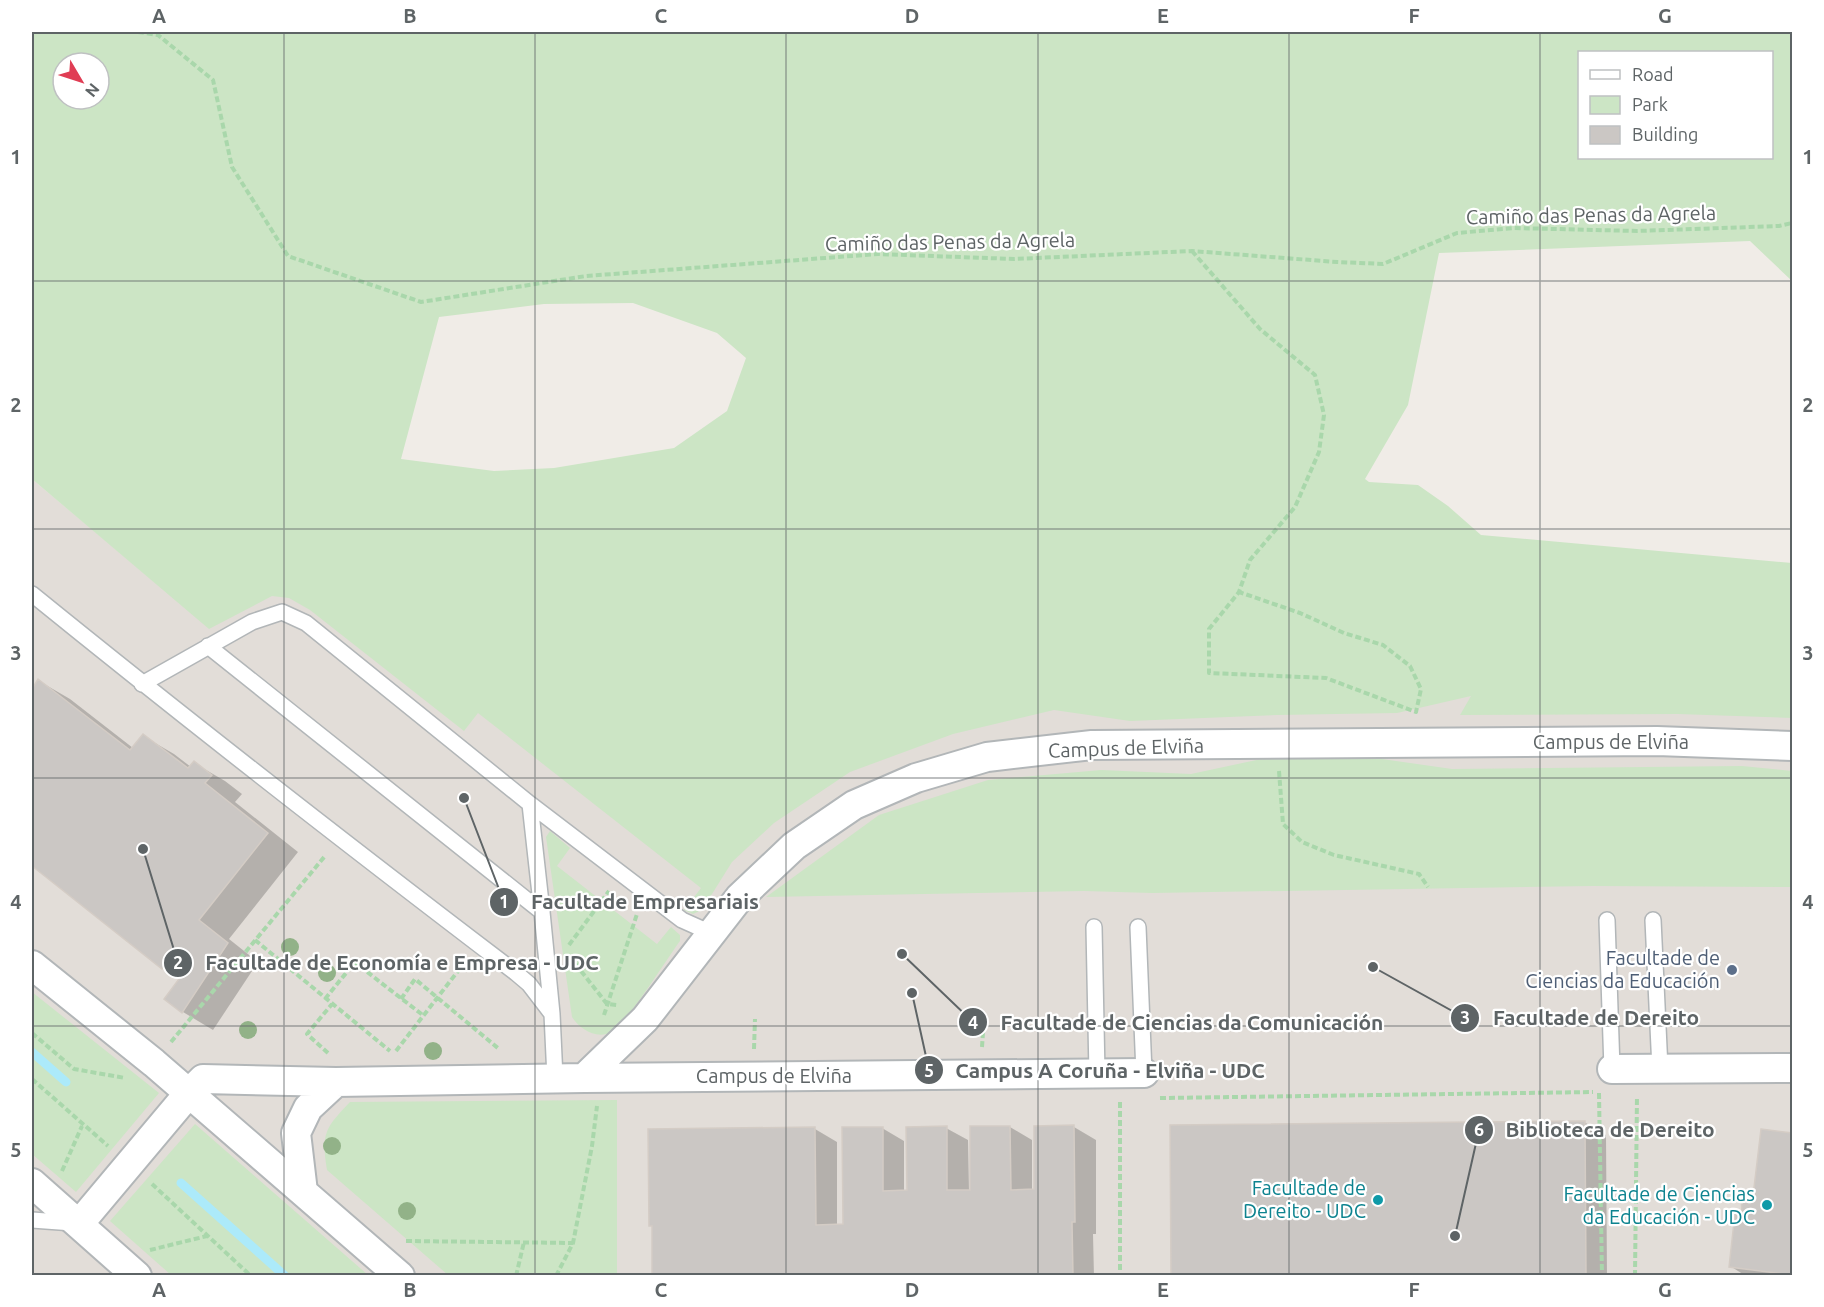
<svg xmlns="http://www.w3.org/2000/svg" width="1824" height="1307" viewBox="0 0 1824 1307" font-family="Ubuntu,sans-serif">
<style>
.education{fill:#e2ddd8}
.green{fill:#cce5c5;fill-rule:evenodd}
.shadow{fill:#0003}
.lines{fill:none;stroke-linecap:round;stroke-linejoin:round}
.stream{stroke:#aceafa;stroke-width:9}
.building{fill:#cbc7c4;stroke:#d4ccc5;stroke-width:1.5}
.service-casing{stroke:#b2b6b8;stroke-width:18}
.minor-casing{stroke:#b2b6b8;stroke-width:32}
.path{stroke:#a9d7ab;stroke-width:4;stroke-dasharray:6 3;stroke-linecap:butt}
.service{stroke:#fff;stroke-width:15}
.minor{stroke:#fff;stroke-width:28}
.tree{fill:#92b288}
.grid{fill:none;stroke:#5e6466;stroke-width:1.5;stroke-opacity:0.55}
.service-dot{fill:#5c6f8a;stroke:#fff;stroke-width:2}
.culture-dot{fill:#0f9aa8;stroke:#fff;stroke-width:2}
.labels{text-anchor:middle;stroke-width:4.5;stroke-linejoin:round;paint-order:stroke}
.street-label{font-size:20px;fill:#5e6466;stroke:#fff}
.service-label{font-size:20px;fill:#4e5e75;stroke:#fff;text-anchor:end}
.culture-label{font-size:20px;fill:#0d838f;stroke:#fff;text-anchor:end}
.leader{fill:none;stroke:#5e6466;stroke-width:2}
.callout-dot{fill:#5e6466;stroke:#fff;stroke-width:2}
.mark-label{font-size:18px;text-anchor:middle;font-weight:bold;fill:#fff}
.callout-label{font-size:21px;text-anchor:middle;font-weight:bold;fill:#5e6466;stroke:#fff;stroke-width:4.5;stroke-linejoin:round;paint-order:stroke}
.neatline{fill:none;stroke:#5e6466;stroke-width:2}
.grid-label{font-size:20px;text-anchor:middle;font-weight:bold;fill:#5e6466}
</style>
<rect width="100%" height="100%" fill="#f0ece7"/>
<path class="education" d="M32,479L157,584L263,547L825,665L1792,692V1275H32Z"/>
<path class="green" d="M32,32H1792V281L1750,241L1439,253L1408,405L1365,479L1369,482L1418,485L1448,506L1481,535L1792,563V718L1678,714L1460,715L1471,696L1397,713L1277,715L1130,721L1054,710L953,734L850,772L774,823L732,862L702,910L693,914L684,910L701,888L478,713L464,731L310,610L289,598L272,596L209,629L32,479ZM1580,52H1772V158H1580ZM63,63H99V99H63ZM633,303L717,333L746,358L727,411L674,448L554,468L494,471L401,459L439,317L544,304Z
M1275,756L1368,757L1452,769L1742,766L1792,771V887L1593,886L1152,893L1084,891L766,897L879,815L988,780L1101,770L1191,774Z
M550,831L570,848L557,866L657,944L671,927L680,935V941C668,957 625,1026 612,1032C596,1040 580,1029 572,1017L546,837Z
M32,992L159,1093L76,1192L32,1154Z
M617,1100V1275H448L327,1170C321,1134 325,1128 350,1102Z
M195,1124L368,1275H171L110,1221Z"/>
<path class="shadow" d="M39,681L70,699L133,748L143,736L174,754L191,767L194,763L225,781L242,794L235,802L298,852L229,939L258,962L213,1030L183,1012L166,998L181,979L163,968L32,864V686L34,687Z
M1584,1122L1606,1135L1607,1276H1173Z
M1010,1127L1032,1140V1191H1036L1074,1127L1096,1140V1234H1093L1094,1276H653L650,1130L815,1129L837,1142V1226H844L882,1128L904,1141V1192H908L946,1128L968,1140L969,1191H972L971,1128Z
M1762,1131L1792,1134V1276H1746L1730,1266L1743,1216L1754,1198Z"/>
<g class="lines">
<path class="stream" d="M32,1052L66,1082
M181,1183L285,1276"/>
</g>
<path class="building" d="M38,679L130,750L143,734L188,768L194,761L212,775L205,783L268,833L199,920L228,943L182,1013L164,999L179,979L164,967L162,969L32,866V689Z
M1585,1121L1586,1276H1171L1170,1125Z
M1074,1125L1075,1222H1072L1073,1276H652V1226H649L648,1129L815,1127L816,1225L843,1224L842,1127H883V1191L907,1190L906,1127L947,1126V1190H970V1126H1010L1011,1190L1034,1189V1126Z
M1761,1129L1792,1133V1275L1729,1267L1735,1213L1742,1214L1741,1195L1753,1196Z"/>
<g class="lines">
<defs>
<path id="service" d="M32,594C191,723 353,849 516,973L529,984L552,1014
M208,646L542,912L552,1014L555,1078
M142,684L252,622L282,612L306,623L530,804L682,920L711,933
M530,804L542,912
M1607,920L1612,1069
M1653,920L1660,1069
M1094,927L1097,1074
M1138,927L1144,1073
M32,1220L73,1223"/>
<path id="minor" d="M32,965L154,1063L400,1276
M1612,1069L1792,1068
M584,1078L645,1019L739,898L794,846L854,805L916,778L987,757L1092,745L1657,741L1792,746
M32,1183L137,1276
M303,1192L296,1133L308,1108L336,1082
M79,1224L189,1093L203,1079L336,1082L584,1078L1144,1073"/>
</defs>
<use href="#service" class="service-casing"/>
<use href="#minor" class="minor-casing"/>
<path class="path" d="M138,32L158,35L213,80L232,167L288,256L421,302L586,276L878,254L1014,259L1192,251L1337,262L1383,264L1457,233L1514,228L1637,231L1779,226L1792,223
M1192,251L1260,329L1315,375L1324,415L1319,452L1295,507L1250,560L1239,592L1209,629V673L1326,678L1416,712L1421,689L1410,666L1383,645L1344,633L1300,613L1239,592
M1279,771L1283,824L1302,842L1334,855L1419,874L1428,887
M255,940L390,1051
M569,945L609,891
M570,957L607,1004L617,1005
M353,961L424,1016
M325,999L355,962
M401,999L415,979L499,1049
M604,1015L637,914
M32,1033L74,1069L125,1078
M171,1042L325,856
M982,1047L984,1017
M754,1049L755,1019
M396,1051L465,962
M328,1053L307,1034L332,1004
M32,1079L108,1146
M1599,1093L1602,1276
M1160,1098L1593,1092
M1120,1102V1276
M62,1171L82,1126
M152,1184L251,1276
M406,1241L573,1243
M150,1250L207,1236
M516,1276L524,1242
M556,1276L573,1243L592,1146L597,1106
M1635,1276L1637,1096"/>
<use href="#service" class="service"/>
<use href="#minor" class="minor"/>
</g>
<g class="tree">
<circle cx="290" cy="947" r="9"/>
<circle cx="327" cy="973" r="9"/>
<circle cx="248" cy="1030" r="9"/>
<circle cx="433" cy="1051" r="9"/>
<circle cx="332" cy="1146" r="9"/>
<circle cx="407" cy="1211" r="9"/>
</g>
<path class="grid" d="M284,32V1276M535,32V1276M786,32V1276M1038,32V1276M1289,32V1276M1540,32V1276M32,281H1792M32,529H1792M32,778H1792M32,1026H1792"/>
<circle class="service-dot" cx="1732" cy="970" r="6"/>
<g class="culture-dot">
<circle cx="1378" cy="1200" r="6"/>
<circle cx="1767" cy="1205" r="6"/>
</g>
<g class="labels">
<g class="street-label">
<text transform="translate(1591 215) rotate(-1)" y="7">Camiño das Penas da Agrela</text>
<text transform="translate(950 242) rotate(-1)" y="7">Camiño das Penas da Agrela</text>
<text x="1611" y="749">Campus de Elviña</text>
<text transform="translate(1126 748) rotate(-2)" y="7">Campus de Elviña</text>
<text x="774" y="1083">Campus de Elviña</text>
</g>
<g class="service-label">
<text x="1720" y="965">Facultade de<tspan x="1720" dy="23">Ciencias da Educación</tspan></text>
</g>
<g class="culture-label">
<text x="1366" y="1195">Facultade de<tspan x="1366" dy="23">Dereito - UDC</tspan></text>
<text x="1755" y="1201">Facultade de Ciencias<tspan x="1755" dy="23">da Educación - UDC</tspan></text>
</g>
</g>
<path class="leader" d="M464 798L504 902M143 849L178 963M1373 967L1465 1018M902 954L973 1022M912 993L929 1070M1455 1236L1479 1130"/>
<g class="callout-dot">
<circle cx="464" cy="798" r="6"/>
<circle cx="143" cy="849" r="6"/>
<circle cx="1373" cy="967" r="6"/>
<circle cx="902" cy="954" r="6"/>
<circle cx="912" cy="993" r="6"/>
<circle cx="1455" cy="1236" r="6"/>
<circle cx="504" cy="902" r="15"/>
<circle cx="178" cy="963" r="15"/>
<circle cx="1465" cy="1018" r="15"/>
<circle cx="973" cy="1022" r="15"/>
<circle cx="929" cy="1070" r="15"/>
<circle cx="1479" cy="1130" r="15"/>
</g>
<g class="mark-label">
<text x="504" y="908">1</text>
<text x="178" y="969">2</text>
<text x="1465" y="1024">3</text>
<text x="973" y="1029">4</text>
<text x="929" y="1077">5</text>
<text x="1479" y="1136">6</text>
</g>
<g class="callout-label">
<text x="645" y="909">Facultade Empresariais</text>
<text x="402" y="970">Facultade de Economía e Empresa - UDC</text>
<text x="1596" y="1025">Facultade de Dereito</text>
<text x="1192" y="1030">Facultade de Ciencias da Comunicación</text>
<text x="1110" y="1078">Campus A Coruña - Elviña - UDC</text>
<text x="1610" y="1137">Biblioteca de Dereito</text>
</g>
<rect width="1824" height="1307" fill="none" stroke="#ffffff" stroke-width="66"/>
<rect x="1578" y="51" width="195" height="108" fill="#ffffff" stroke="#bfc1c2" stroke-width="1.5"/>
<rect x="1590" y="70" width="30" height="9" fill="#ffffff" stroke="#bfc1c2" stroke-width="1.5"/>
<text x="1632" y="81" font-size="18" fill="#5e6466">Road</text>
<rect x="1590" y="96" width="30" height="18" fill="#cce5c5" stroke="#bfc1c2" stroke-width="1.5"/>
<text x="1632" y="111" font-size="18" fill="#5e6466">Park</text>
<rect x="1590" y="126" width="30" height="18" fill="#cbc7c4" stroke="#bfc1c2" stroke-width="1.5"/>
<text x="1632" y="141" font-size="18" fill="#5e6466">Building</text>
<g transform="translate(81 81) rotate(129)"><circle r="28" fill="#ffffff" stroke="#bfc1c2" stroke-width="1.5"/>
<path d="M0-4.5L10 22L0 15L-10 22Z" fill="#e03d54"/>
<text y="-9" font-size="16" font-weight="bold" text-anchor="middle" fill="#5e6466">N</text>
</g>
<rect x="33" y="33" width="1758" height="1241" class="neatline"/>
<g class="grid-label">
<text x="159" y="23">A</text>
<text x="410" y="23">B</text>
<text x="661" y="23">C</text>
<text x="912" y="23">D</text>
<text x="1163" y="23">E</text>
<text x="1414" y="23">F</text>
<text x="1665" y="23">G</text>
<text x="16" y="164">1</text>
<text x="1808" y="164">1</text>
<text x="16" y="412">2</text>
<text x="1808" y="412">2</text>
<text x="16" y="660">3</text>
<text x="1808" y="660">3</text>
<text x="16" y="909">4</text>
<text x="1808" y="909">4</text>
<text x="16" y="1157">5</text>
<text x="1808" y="1157">5</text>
<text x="159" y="1297">A</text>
<text x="410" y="1297">B</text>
<text x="661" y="1297">C</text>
<text x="912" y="1297">D</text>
<text x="1163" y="1297">E</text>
<text x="1414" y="1297">F</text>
<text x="1665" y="1297">G</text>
</g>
</svg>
